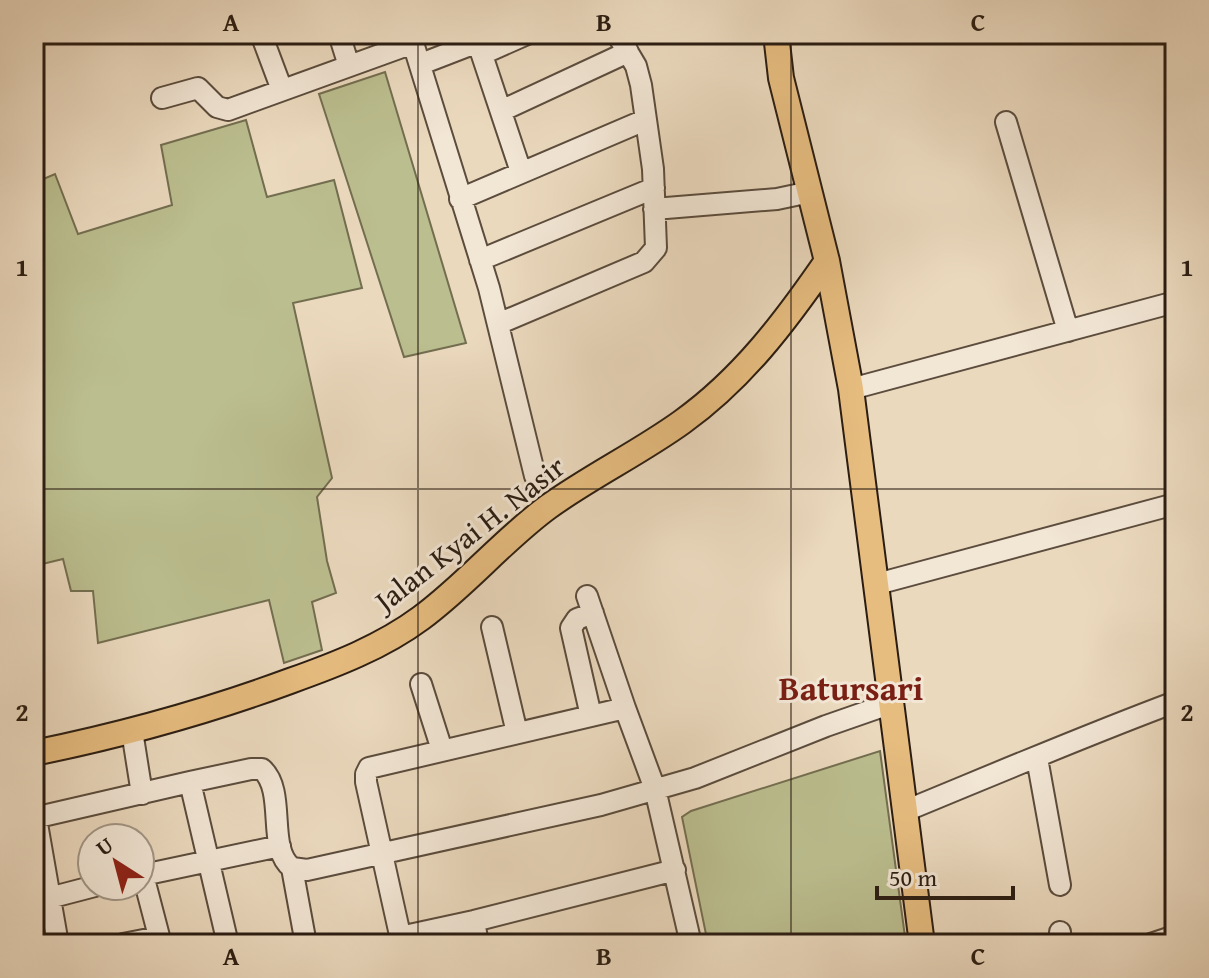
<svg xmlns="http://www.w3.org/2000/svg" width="1209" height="978" viewBox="0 0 1209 978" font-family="'Gentium Book Plus',serif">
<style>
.green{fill:#bbbe8f;stroke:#736e50;stroke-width:2}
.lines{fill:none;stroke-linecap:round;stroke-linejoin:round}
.minor-casing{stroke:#5b4c3d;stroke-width:24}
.major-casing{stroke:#2b1d12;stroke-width:28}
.minor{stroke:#f2e6d5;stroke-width:20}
.major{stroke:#e6bc7f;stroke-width:24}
.grid{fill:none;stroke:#2b1d12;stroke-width:2;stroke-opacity:0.55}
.labels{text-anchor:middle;stroke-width:6;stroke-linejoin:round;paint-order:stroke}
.street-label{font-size:30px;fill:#2b1d12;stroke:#f2e6d5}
.quarter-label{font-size:34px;font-weight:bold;fill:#7a1f14;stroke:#f2e6d5}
.neatline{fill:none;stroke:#2b1d12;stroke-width:3}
.grid-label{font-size:26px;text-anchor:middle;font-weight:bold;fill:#2b1d12}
</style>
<rect width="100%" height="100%" fill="#ebd9be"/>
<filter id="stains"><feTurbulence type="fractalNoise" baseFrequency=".0025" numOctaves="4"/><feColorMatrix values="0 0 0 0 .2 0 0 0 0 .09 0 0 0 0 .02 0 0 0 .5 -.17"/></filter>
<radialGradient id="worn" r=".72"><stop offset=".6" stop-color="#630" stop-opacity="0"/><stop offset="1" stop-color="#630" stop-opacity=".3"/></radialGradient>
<path class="green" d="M385,72L466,343L404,357L319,94Z
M246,120L267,197L334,180L362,288L293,303L332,478L317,497L327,561L336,593L312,602L322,650L284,663L269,600L98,643L93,591H71L63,559L34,566V183L55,174L78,234L172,205L161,145Z
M880,751L906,944H708L682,817L691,811Z"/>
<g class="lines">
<defs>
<path id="minor" d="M261,34L282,90
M339,34L349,66
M475,34L521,172
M482,54L527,34
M421,64L478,42
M162,98L198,88L217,107L228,110L413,43L489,288L535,476
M501,111L628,52
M1006,122L1068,331
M460,199L645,120
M654,209L777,199L810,192
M480,260L654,188
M498,324L644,262L656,248L653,169L641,85L636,66L617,34
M851,389L1175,302
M877,584L1175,504
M587,596L625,708
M492,627L517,733
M421,684L442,750
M591,716L571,628L577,619L593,613
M132,731L142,794
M1037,758L1060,885
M190,782L228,944
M905,811C995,774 1084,736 1175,702
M34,818L190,782L251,769H262C287,792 266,848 292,868L307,870L601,805L695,778L826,726L892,703
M36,818L58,944
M292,868L306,944
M49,898L95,886
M474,921L478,944
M1060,932L1061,944
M400,937L474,921L675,870
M123,944L159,937
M161,944L143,875L280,846
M402,944L366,782V774L369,768L625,708L655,789L691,944
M1151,944L1175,936"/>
<path id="major" d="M776,34L781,78L827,261L851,389L922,944
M34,753C122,735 206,712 290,681C335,665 382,647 421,618C466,585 503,540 548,507C591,476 639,453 682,422C742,379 785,322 827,261"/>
</defs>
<use href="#minor" class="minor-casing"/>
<use href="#major" class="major-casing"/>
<use href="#minor" class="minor"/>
<use href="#major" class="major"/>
</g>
<path class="grid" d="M418,34V944M791,34V944M34,489H1175"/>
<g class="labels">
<g class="street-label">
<text transform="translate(470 534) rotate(-38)" y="10">Jalan Kyai H. Nasir</text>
</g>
<g class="quarter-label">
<text x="851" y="700">Batursari</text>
</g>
</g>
<rect width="1209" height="978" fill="none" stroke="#ebd9be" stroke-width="88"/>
<g transform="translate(116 862) rotate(324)"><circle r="38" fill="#f2e6d5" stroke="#a29687" stroke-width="2"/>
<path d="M0-6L14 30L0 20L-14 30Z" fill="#8f2418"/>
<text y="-12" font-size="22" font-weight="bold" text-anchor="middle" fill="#2b1d12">U</text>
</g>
<path d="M877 886v12h136v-12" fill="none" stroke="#2b1d12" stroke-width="4"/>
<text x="889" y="886" font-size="24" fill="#2b1d12" stroke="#f2e6d5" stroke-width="6" paint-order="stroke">50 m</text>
<rect x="44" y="44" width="1121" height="890" class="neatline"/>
<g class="grid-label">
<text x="231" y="31">A</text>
<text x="604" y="31">B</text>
<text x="978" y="31">C</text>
<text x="22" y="276">1</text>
<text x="1187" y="276">1</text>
<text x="22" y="721">2</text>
<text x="1187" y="721">2</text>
<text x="231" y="965">A</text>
<text x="604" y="965">B</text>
<text x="978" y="965">C</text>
</g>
<rect width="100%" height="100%" filter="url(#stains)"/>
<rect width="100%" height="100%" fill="url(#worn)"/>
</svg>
